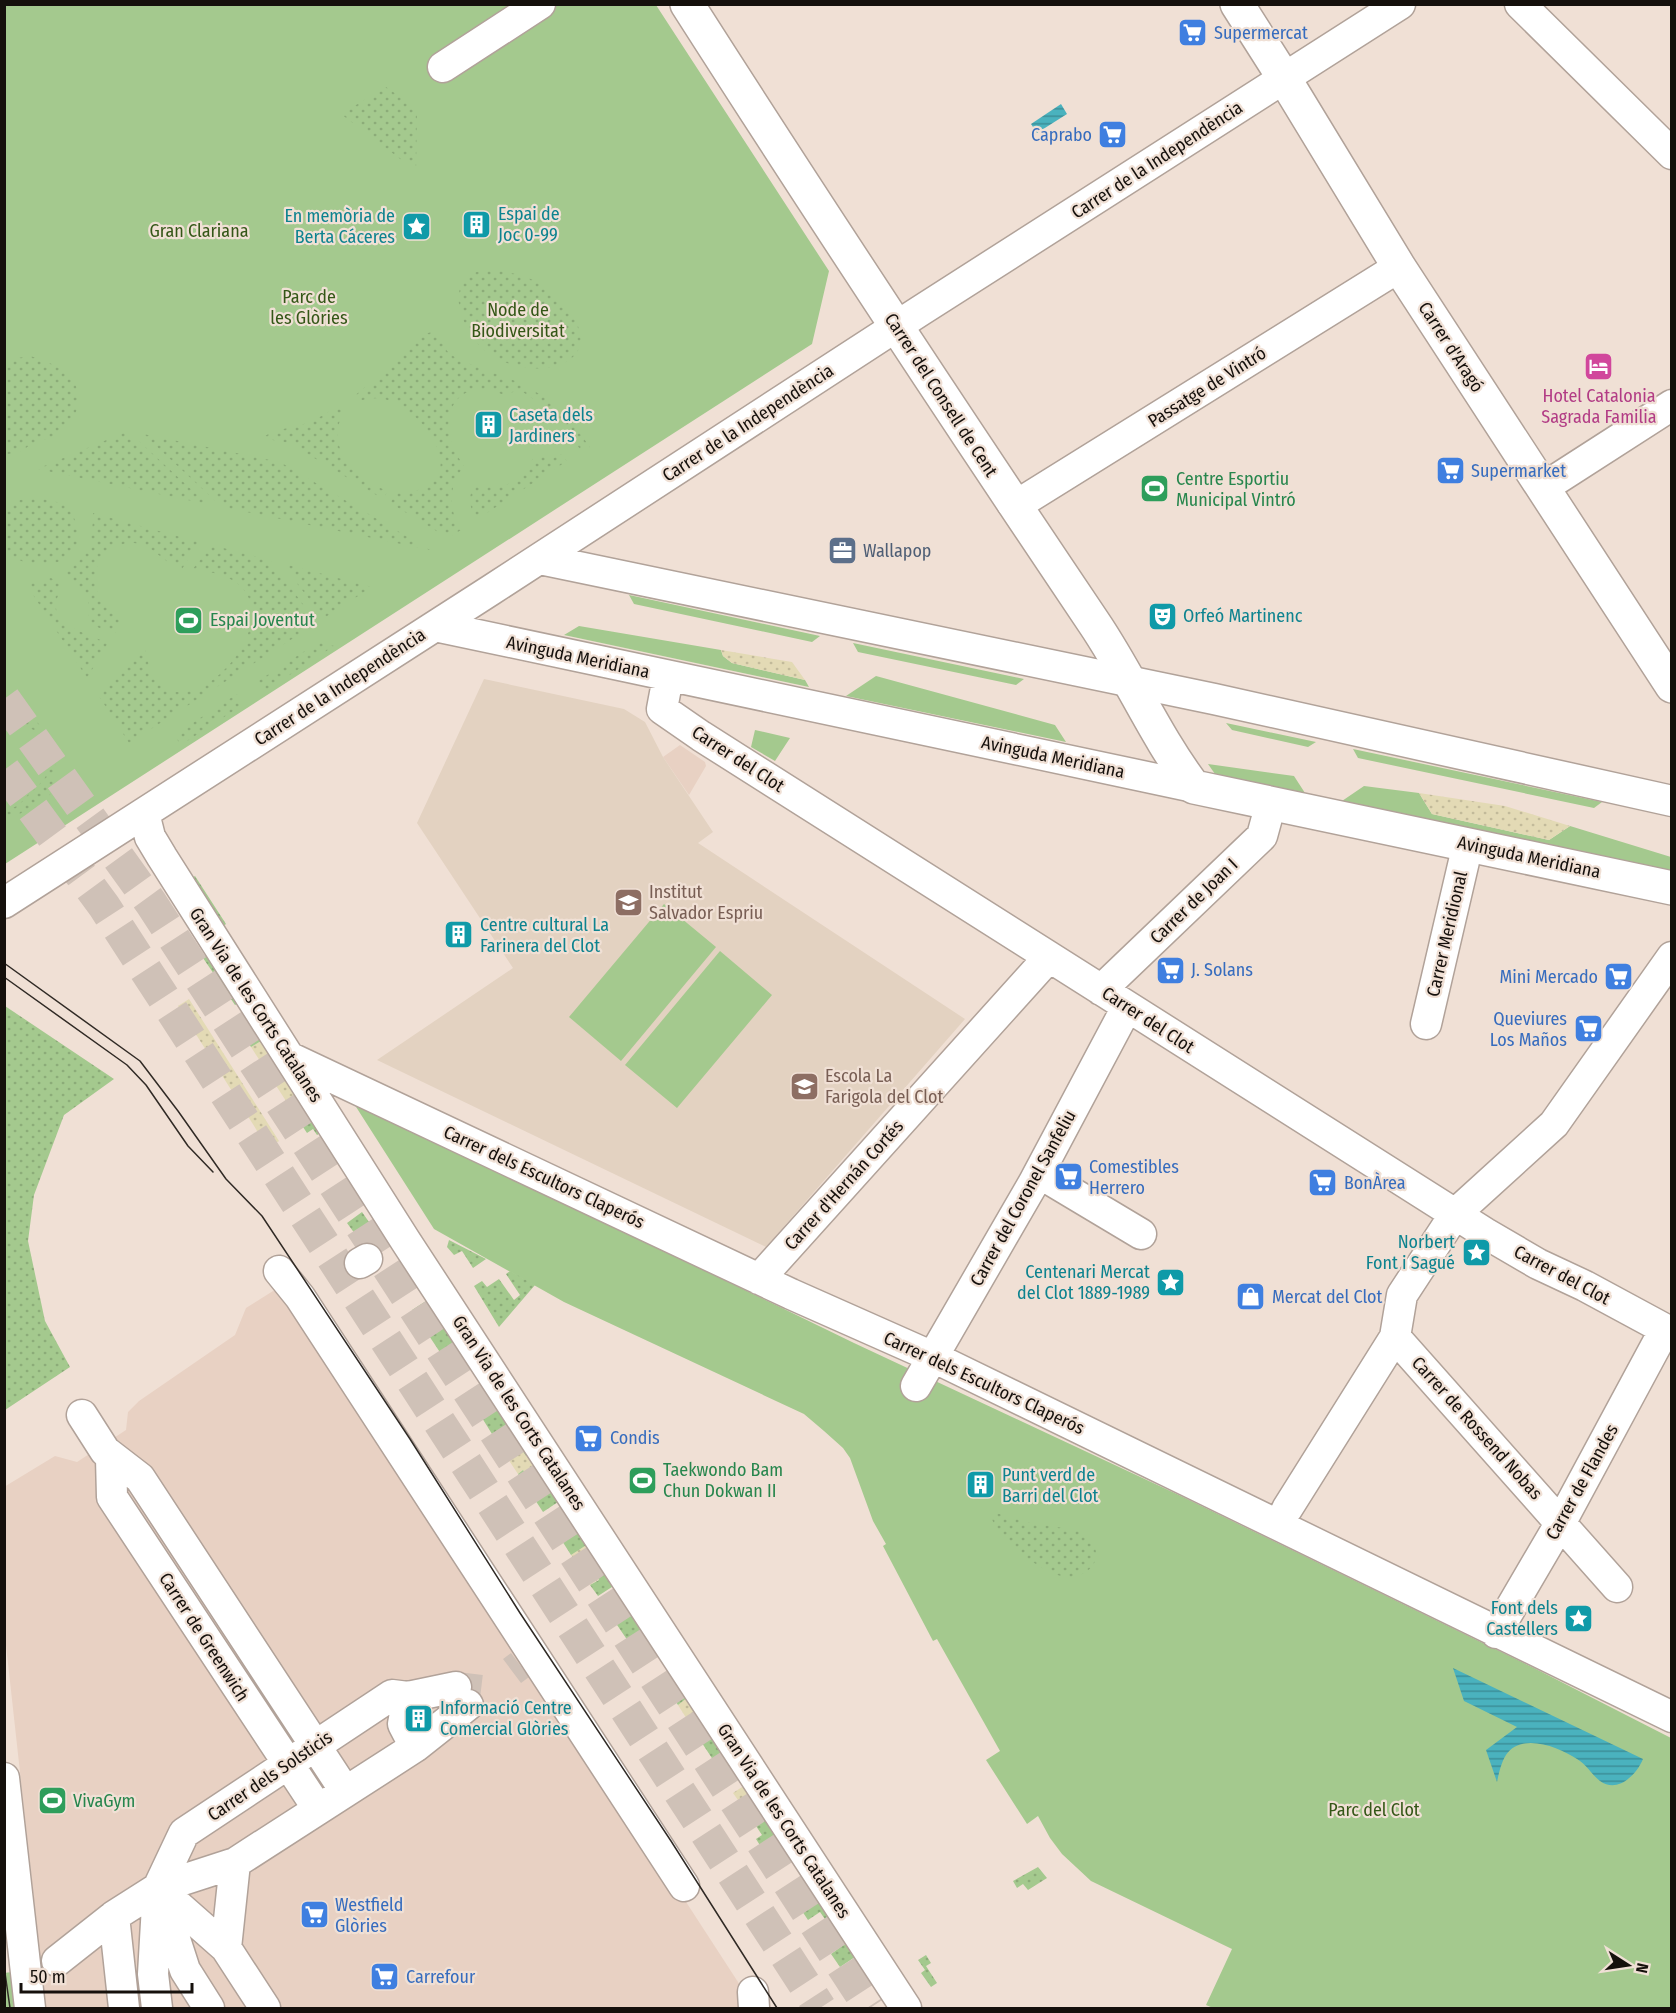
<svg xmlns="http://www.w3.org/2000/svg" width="1676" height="2013" viewBox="0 0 1676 2013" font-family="'Fira Sans Condensed',sans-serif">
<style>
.built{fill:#e8d1c3}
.education{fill:#e3d2c1}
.green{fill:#a4c98e}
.sand{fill:url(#sand-dots)}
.garden{fill:url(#garden-dots)}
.water{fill:url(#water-rules)}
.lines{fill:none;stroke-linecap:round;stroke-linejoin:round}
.minor-tunnel{stroke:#cfc1b7;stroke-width:30;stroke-dasharray:30 15;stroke-linecap:butt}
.major-tunnel{stroke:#cfc1b7;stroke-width:33;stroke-dasharray:33 16;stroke-linecap:butt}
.minor-casing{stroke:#b1a299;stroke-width:33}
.major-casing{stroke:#b1a299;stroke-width:36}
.minor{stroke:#fff;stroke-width:30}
.major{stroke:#fff;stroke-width:33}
.tram{stroke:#302a25;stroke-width:1.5}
.labels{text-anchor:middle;stroke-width:4.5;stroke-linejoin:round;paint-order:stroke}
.shop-label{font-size:18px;fill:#366cbe;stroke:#f0e0d5;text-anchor:start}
.street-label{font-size:18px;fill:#15100c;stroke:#f0e0d5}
.culture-label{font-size:18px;fill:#0d838f;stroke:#f0e0d5;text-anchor:start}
.park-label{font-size:18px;fill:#345717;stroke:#f0e0d5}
.hotel-label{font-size:18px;fill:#b23c85;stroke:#f0e0d5}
.leisure-label{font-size:18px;fill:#27864d;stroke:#f0e0d5;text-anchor:start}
.service-label{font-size:18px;fill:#4e5e75;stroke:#f0e0d5;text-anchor:start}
.education-label{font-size:18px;fill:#785e54;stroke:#f0e0d5;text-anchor:start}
</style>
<defs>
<pattern id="sand-dots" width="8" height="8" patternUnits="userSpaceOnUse" patternTransform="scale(1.5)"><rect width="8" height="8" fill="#e3dab5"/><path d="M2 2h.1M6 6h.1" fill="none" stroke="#c2ba9a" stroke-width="1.8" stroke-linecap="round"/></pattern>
<pattern id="garden-dots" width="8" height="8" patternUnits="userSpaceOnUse" patternTransform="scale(1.5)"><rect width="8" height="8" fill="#a4c98e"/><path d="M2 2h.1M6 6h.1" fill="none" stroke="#8cac79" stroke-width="1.8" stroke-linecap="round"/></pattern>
<pattern id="water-rules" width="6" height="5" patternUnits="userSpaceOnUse" patternTransform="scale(1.5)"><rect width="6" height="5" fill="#4ab2be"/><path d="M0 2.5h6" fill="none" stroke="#3c8f99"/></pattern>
</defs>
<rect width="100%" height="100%" fill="#f0e0d5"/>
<path class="built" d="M680,745L705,762L706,766L689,795L663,757Z
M273,1291L282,1293L296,1301L738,1982L743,1994L742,2008H46L5,1636L4,1487L55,1456L77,1462L126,1430L128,1412L139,1401L235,1335L246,1308Z"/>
<path class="education" d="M484,679L624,709L645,722L663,757L713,832L698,843L965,1019L766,1247L377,1060L513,968L417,823Z"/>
<path class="green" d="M5,5H656L829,271L812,344L5,864Z
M629,595L820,636L812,642L634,604Z
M579,626L721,650L723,656L732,663L805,680L809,687L564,635Z
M853,643L1024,679L1016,685L858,652Z
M876,676L1055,725L1066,742L846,696Z
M1226,723L1316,742L1308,747L1232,730Z
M755,730L790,738L775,761L751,747Z
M1353,749L1602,802L1594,808L1358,758Z
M1208,764L1294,776L1305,793L1215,774Z
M1364,786L1419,793L1432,814L1549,840L1570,826L1671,857V871L1342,801Z
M664,904L716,947L621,1061L569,1017Z
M720,951L772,995L677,1108L625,1065Z
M351,1099L854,1343L1181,1496L1534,1668L1671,1738V2008H1213L1206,2005L1232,1949L1091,1881L1062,1854L1050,1838L1038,1816L1027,1824L986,1760L1000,1751L937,1639L933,1641L883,1546L886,1544L873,1521L850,1458L843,1448L824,1431L804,1414L564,1302L434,1229Z
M12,1972L16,2008H5L4,1973Z"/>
<path class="sand" d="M721,650L792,662L805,680L732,663L723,656Z
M1419,793L1505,806L1570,826L1549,840L1432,814Z
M189,999L279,1141L268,1148L178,1006Z
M261,1041L309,1114L299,1121L251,1047Z
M515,1438L526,1456L530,1454L540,1469L528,1477L523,1470L518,1474L500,1447Z
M588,1544L603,1567L599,1579L590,1585L571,1555Z
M688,1697L712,1732L700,1740L678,1705Z
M745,1785L762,1809L750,1817L733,1793Z"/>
<path class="garden" d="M386,87L417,109L416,171L341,114Z
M484,270C501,270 518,273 533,280C566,294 611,353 552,367C528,372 498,364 480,346C466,332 450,299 464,280C469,273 477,272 484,270Z
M436,331L447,351L457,359L518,382L543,396L563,411L590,447L582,452C562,422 549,408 518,389L506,396C469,377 440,401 451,441C453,450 459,458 464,466C448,487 448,508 461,530L448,538L390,503L396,493C479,492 429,410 384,399C374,397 365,399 356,402L353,397C376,378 398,361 416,336Z
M30,356C56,363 88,379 76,412C73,421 68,429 60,434C52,439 42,439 34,443C21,450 21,454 5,454V360Z
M341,404L345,411C322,445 356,481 388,491L383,499L289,443L262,438C277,428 282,430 298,426C314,421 328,413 341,404Z
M128,431L207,504L37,469Z
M143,434L280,462L430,550L222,507Z
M561,454L567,461L476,520C469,506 468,496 475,482C501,497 523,478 535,455L552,459Z
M34,498C43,499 53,500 62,504C67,507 71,512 74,518C95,560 36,581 5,550V509L20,500Z
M93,513L199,542L182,569C164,564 154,545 134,543C108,541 87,568 98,593C103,605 113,612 124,618L114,635L87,622C95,599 81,587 64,573C88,559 93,539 93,513Z
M212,545L270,560L317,623L129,743L97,693L145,648C165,779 342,578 192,570Z
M281,563L372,587L324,618Z
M51,578L64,586C37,621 83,632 108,643L87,678L24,581H40Z
M319,642L334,646L265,691L258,681Z
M237,694L244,704L181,745L174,735Z
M25,707C51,738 63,753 50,795L5,823V809C19,809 22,800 31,792C50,777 61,756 42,736C37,730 31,729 25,726C21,723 16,716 12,712Z
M195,876L226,924L218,930L186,882Z
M212,952L243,1000L235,1005L203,958Z
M5,1006L114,1079L64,1115L34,1195L28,1241L45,1321L70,1367L5,1410Z
M255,1020L327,1129L317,1135L313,1129L307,1133L299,1121L308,1114L261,1041L251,1047L244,1036L250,1032L246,1026Z
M362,1212L378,1235L363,1245L347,1223Z
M449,1240L486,1259L473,1268L462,1251L454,1255L447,1247Z
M415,1265L468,1358L451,1369L412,1310L426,1301L406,1271Z
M510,1271L535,1285L499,1327L474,1286L482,1281L487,1287L499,1279L514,1300L520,1295L506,1274Z
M496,1401L535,1450L526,1456L514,1438L500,1447L479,1413Z
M540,1469L561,1500L543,1512L518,1474L523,1470L528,1477Z
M989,1511L1031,1523L1076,1530C1104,1541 1103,1572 1072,1577C1049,1580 1005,1544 994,1524C992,1520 991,1515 989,1511Z
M576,1515L588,1544L571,1555L557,1533L569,1525L567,1521Z
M603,1567L615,1585L598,1596L590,1585L599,1580L594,1572Z
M632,1612L661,1643L644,1654L636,1641L630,1644L615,1622Z
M672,1672L688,1697L678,1705L661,1680Z
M711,1732L736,1771L725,1778L700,1740Z
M767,1806L790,1855L773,1866L756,1839L762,1835L750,1817Z
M1038,1867L1047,1878L1028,1890L1023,1884L1017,1888L1013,1881Z
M808,1884L838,1918L829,1925L820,1912L808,1920L794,1899L800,1894L798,1891Z
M846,1943L855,1957L840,1967L831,1954Z
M926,1955L931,1963L926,1966L937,1983L931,1987L921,1973L925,1970L918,1960Z"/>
<path class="water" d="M1061,104L1067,114L1037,133L1031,124Z
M1453,1668L1643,1759C1637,1774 1618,1794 1600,1781C1592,1775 1587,1765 1577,1759C1559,1747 1521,1732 1506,1755C1501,1763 1499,1773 1497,1782L1486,1750L1517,1727L1464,1701Z"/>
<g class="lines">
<path class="minor-tunnel" d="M512,1671L520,1665
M456,1687L481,1690"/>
<path class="major-tunnel" d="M4,699L151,903L870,2008
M4,770L104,906L820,2008"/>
<defs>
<path id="minor" d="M1520,4L1672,154
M443,67L540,4
M1543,488L1672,405
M1012,503L1028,498L1399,267
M540,559L1214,699L1672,801
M435,626L1194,787
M668,677L662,709L701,736L1485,1233L1538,1264L1585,1286L1672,1333
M144,813L150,837L162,857L405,1240L906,2008
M4,903L491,590L920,311L1400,4
M1101,990L1262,836L1271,803
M1426,1024L1468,844
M291,1058L791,1294L933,1357L1672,1717
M1039,1173L1141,1234
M360,1263L367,1259
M279,1271L300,1297L684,1886
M759,1279L1049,957
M916,1386L1034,1182L1127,1007
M82,1415L105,1451L140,1478L345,1791
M111,1458L112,1497L318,1809
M1287,1509L1395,1337
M1617,1587L1395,1337L1402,1295L1455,1214L1554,1124L1672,957
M1496,1633L1561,1522L1665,1329
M415,1747L468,1705
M4,1778L30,2008
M158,1888L226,1948L265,2008
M164,1905L185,1970L209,2008
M114,1916L124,2008
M226,1948L235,1863
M57,1961L114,1916L158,1888L235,1863L415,1747L403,1724L408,1697L456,1687
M753,1992L754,2008
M157,2008L153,1974L158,1888L184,1833L392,1695L408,1697"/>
<path id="major" d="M687,4C820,212 956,418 1094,623C1130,676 1155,736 1194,787L1672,888
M1237,4L1284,78L1399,267L1672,686"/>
</defs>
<use href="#minor" class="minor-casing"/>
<use href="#major" class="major-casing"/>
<use href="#minor" class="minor"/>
<use href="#major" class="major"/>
<path class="tram" d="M4,963L140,1061L178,1111L226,1179L262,1216L410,1439L520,1613L671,1841L777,2008
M4,977L127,1065L146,1085L188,1146L213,1172
M4,1966L10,2008"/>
</g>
<defs>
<symbol id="supermarket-square" viewBox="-11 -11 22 22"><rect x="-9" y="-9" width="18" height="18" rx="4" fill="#3f7fe0" stroke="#f0e0d5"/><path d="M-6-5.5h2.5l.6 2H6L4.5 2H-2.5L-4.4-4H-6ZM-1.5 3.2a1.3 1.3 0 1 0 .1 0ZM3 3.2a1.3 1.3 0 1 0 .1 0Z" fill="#fff"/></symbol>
<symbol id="building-square" viewBox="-11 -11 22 22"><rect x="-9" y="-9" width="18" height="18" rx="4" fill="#0f9aa8" stroke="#f0e0d5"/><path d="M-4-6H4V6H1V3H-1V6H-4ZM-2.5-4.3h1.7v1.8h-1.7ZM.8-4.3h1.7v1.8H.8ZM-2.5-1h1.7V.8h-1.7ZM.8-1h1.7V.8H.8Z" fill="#fff"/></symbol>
<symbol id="sight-square" viewBox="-11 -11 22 22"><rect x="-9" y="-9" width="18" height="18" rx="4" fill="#0f9aa8" stroke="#f0e0d5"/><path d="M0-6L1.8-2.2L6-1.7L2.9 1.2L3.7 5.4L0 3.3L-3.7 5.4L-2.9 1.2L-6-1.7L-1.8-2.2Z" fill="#fff"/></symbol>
<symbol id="hotel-square" viewBox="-11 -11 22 22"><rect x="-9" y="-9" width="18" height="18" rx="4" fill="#d1479c" stroke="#f0e0d5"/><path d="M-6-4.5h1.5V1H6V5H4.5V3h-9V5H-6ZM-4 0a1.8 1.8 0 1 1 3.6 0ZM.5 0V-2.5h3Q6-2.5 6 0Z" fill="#fff"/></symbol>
<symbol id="stadium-square" viewBox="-11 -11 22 22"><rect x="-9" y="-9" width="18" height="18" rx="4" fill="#2e9e5b" stroke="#f0e0d5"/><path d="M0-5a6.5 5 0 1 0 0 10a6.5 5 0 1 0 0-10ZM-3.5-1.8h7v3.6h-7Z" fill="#fff"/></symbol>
<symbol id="office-square" viewBox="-11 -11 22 22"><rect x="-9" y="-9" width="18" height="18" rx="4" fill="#5c6f8a" stroke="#f0e0d5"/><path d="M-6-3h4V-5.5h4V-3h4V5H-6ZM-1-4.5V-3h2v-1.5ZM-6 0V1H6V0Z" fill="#fff"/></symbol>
<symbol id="theatre-square" viewBox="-11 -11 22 22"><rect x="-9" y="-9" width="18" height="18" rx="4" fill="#0f9aa8" stroke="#f0e0d5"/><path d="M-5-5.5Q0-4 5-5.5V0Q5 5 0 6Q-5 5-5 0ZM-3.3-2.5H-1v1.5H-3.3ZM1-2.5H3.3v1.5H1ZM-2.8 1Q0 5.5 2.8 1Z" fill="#fff"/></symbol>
<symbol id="school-square" viewBox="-11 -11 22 22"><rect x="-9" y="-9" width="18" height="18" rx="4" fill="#8d6e63" stroke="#f0e0d5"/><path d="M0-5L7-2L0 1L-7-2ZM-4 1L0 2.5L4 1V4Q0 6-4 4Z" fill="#fff"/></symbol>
<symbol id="shop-square" viewBox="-11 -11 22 22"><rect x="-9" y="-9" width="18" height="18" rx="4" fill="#3f7fe0" stroke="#f0e0d5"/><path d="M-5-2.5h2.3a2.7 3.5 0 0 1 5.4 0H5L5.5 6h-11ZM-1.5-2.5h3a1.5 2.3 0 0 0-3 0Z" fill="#fff"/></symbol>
</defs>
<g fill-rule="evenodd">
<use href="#supermarket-square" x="1176" y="16" width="33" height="33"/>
<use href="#supermarket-square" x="1096" y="118" width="33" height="33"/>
<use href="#building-square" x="460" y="208" width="33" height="33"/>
<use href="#sight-square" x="400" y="210" width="33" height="33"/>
<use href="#hotel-square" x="1582" y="350" width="33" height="33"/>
<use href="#building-square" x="472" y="408" width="33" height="33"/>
<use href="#supermarket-square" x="1434" y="454" width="33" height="33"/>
<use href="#stadium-square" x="1138" y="472" width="33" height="33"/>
<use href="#office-square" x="826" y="534" width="33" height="33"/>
<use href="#theatre-square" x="1146" y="600" width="33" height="33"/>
<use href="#stadium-square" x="172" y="604" width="33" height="33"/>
<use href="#school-square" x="612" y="886" width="33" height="33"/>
<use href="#building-square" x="442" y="918" width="33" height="33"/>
<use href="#supermarket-square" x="1154" y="954" width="33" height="33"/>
<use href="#supermarket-square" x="1602" y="960" width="33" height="33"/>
<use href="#supermarket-square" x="1572" y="1012" width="33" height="33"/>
<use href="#school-square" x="788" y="1070" width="33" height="33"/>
<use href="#supermarket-square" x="1052" y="1160" width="33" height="33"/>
<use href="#supermarket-square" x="1306" y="1166" width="33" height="33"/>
<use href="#sight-square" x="1460" y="1236" width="33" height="33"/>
<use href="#sight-square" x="1154" y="1266" width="33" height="33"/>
<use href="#shop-square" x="1234" y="1280" width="33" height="33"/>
<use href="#supermarket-square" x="572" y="1422" width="33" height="33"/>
<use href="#stadium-square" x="626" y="1464" width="33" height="33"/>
<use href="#building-square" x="964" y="1468" width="33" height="33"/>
<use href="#sight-square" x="1562" y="1602" width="33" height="33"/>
<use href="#building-square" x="402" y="1702" width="33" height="33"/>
<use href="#stadium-square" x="36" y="1784" width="33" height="33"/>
<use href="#supermarket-square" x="298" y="1898" width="33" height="33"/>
<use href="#supermarket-square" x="368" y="1960" width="33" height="33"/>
</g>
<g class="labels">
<g class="shop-label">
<text x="1214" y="39">Supermercat</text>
<text x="1092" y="141" text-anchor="end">Caprabo</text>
<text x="1471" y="477">Supermarket</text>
<text x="1191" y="976">J. Solans</text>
<text x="1598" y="983" text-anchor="end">Mini Mercado</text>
<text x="1567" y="1025" text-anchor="end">Queviures<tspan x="1567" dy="21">Los Maños</tspan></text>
<text x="1089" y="1173">Comestibles<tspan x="1089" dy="21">Herrero</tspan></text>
<text x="1344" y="1189">BonÀrea</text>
<text x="1272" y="1303">Mercat del Clot</text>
<text x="610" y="1444">Condis</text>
<text x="335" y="1911">Westfield<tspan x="335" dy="21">Glòries</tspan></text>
<text x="406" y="1983">Carrefour</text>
</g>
<g class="street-label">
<text transform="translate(1157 160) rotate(-33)" y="6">Carrer de la Independència</text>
<text transform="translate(1451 347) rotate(57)" y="6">Carrer d'Aragó</text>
<text transform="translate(1207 387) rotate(-32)" y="6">Passatge de Vintró</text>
<text transform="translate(941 395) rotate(57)" y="6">Carrer del Consell de Cent</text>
<text transform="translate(748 423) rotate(-33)" y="6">Carrer de la Independència</text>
<text transform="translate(578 657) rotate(12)" y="6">Avinguda Meridiana</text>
<text transform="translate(340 687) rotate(-33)" y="6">Carrer de la Independència</text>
<text transform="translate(1053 757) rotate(12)" y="6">Avinguda Meridiana</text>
<text transform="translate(738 759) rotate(33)" y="6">Carrer del Clot</text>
<text transform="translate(1529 857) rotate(12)" y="6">Avinguda Meridiana</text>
<text transform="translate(1194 901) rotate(-44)" y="6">Carrer de Joan I</text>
<text transform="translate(1447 934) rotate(-77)" y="6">Carrer Meridional</text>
<text transform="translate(256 1005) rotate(57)" y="6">Gran Via de les Corts Catalanes</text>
<text transform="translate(1148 1020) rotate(33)" y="6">Carrer del Clot</text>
<text transform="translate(544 1177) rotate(25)" y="6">Carrer dels Escultors Claperós</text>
<text transform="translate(844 1185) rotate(-48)" y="6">Carrer d'Hernán Cortés</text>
<text transform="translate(1023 1198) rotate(-61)" y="6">Carrer del Coronel Sanfeliu</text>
<text transform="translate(1562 1275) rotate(28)" y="6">Carrer del Clot</text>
<text transform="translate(984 1383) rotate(25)" y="6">Carrer dels Escultors Claperós</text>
<text transform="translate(519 1413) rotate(57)" y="6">Gran Via de les Corts Catalanes</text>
<text transform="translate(1477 1428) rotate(48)" y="6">Carrer de Rossend Nobas</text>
<text transform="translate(1582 1482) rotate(-61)" y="6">Carrer de Flandes</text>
<text transform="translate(204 1637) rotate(57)" y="6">Carrer de Greenwich</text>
<text transform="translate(270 1776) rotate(-34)" y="6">Carrer dels Solsticis</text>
<text transform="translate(784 1821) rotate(57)" y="6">Gran Via de les Corts Catalanes</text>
</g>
<g class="culture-label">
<text x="498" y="220">Espai de<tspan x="498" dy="21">Joc 0-99</tspan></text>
<text x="395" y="222" text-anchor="end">En memòria de<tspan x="395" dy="21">Berta Cáceres</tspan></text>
<text x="509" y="421">Caseta dels<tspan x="509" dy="21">Jardiners</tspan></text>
<text x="1183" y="622">Orfeó Martinenc</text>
<text x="480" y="931">Centre cultural La<tspan x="480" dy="21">Farinera del Clot</tspan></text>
<text x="1455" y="1248" text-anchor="end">Norbert<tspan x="1455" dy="21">Font i Sagué</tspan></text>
<text x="1150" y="1278" text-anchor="end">Centenari Mercat<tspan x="1150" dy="21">del Clot 1889-1989</tspan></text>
<text x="1002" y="1481">Punt verd de<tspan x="1002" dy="21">Barri del Clot</tspan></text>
<text x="1558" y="1614" text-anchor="end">Font dels<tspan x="1558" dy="21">Castellers</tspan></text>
<text x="440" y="1714">Informació Centre<tspan x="440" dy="21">Comercial Glòries</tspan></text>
</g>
<g class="park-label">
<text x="199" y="237">Gran Clariana</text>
<text x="309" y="303">Parc de<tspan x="309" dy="21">les Glòries</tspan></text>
<text x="518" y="316">Node de<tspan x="518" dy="21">Biodiversitat</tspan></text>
<text x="1374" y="1816">Parc del Clot</text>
</g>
<g class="hotel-label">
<text x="1599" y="402">Hotel Catalonia<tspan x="1599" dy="21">Sagrada Familia</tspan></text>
</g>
<g class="leisure-label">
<text x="1176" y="485">Centre Esportiu<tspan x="1176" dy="21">Municipal Vintró</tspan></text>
<text x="210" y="626">Espai Joventut</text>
<text x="663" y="1476">Taekwondo Bam<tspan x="663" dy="21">Chun Dokwan II</tspan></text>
<text x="73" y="1807">VivaGym</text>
</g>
<g class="service-label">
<text x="863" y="557">Wallapop</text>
</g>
<g class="education-label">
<text x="649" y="898">Institut<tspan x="649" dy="21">Salvador Espriu</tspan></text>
<text x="825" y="1082">Escola La<tspan x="825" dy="21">Farigola del Clot</tspan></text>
</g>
</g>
<rect width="1676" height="2013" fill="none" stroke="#15100c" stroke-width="12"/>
<g transform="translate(1628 1965) rotate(102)" stroke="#f0e0d5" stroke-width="4.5" paint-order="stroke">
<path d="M0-4.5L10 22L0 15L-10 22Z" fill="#15100c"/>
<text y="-9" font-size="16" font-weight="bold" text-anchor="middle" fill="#15100c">N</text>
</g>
<path d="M21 1983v9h171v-9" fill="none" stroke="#15100c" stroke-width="3"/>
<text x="30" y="1983" font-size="18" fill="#15100c" stroke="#f0e0d5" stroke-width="4.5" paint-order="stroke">50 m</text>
</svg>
